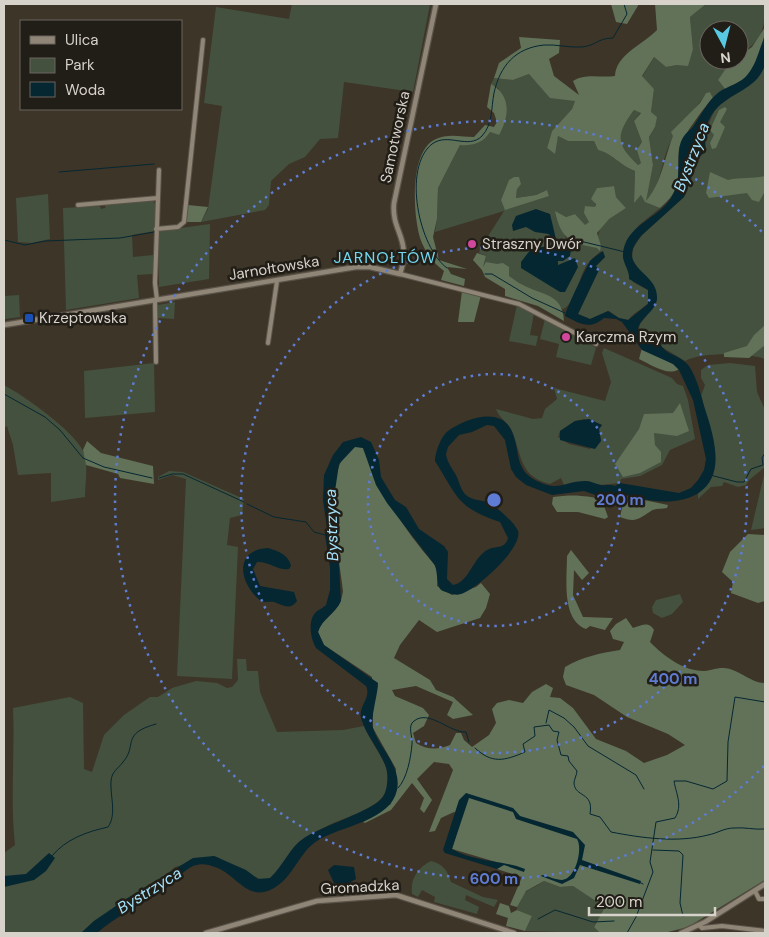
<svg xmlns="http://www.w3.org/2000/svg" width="769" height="937" viewBox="0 0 769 937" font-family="'DM Sans',sans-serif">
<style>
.green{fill:#44513e;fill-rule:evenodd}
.forest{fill:#617259;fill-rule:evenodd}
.water{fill:#052732}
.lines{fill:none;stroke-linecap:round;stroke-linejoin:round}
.stream{stroke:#052732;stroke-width:1}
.minor-casing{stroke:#5a5348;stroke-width:6}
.tertiary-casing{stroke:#5a5348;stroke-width:7}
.minor{stroke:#908677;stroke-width:4}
.tertiary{stroke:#908677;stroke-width:4.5}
.ring{fill:none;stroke:#5e7cd3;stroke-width:2.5;stroke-dasharray:2.5 5}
.hotel-dot{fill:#d1479c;stroke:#211d17;stroke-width:2}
.transit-dot{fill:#1a4fb4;stroke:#211d17;stroke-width:2}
.labels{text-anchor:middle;stroke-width:5;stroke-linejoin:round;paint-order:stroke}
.street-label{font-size:15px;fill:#d7d2ca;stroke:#211d17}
.poi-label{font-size:15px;fill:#d7d2ca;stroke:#211d17;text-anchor:start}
.water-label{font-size:16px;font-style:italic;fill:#a4e3fc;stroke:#211d17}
.neighbourhood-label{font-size:16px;letter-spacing:1px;fill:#72d7ef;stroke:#211d17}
.centre{fill:#5e7cd3;stroke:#211d17;stroke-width:2.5}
.ring-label{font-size:15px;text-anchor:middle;font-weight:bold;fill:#5e7cd3;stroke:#211d17;stroke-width:5;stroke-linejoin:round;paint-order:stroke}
</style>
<rect width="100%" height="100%" fill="#3d3528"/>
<path class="green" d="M292,4H430L413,92L344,82L338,138L320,139L305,157L289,164L271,181L269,205L265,210L201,222L208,209L222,106L204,103L216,7L289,19Z
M706,4H765C765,31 762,39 739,56V30H709V60H734L718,80L725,89L713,98L710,92L706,93C697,109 681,121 673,137C660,160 664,180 646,202L660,208L638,226L627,269L633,282L648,290V303C643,309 631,314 629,320L619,318L609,311L590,319L578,314L595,277L596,266L605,257L601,251C594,257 588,262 584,270C578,281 576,303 563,309L495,274L482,271L486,256L479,253L480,249L504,211L435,232L437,219L438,188L460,145H470L490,132L499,135V89L491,84L494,78L513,80L529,74L575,101L572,109L552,131L547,148L554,153L558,136L568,141H594L598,150C615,155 619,165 635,171L634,202L641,195L645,201L653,165L649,137L655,127L651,112L654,89L642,77L654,57L666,67L677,65L693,49L690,17ZM514,177L517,189L516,198L536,195L547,190L549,196L501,200L509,181ZM613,186L616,197L626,208C606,219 596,224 598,248L566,238L556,212L566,217L575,214L585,226L589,222L585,206L595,208L597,188Z
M765,66V359C748,353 701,352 685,361L662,347V343C654,338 646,338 638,332L640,324L654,306L640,271L632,259L633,248L642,235L684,197L705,145C703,138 706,130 709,123C712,116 715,108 721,103C736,89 756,85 765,66Z
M634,110L641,112L634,121L642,142L641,163L637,165C615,140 614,138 634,110Z
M48,194L50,239L32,243L18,242L16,198Z
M152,200L156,205L155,231L132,235L133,257L153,255V274L137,275L139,298L66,310L63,208L100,206L101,209L105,208L106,204Z
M210,224L209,279L159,287L158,231Z
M19,295L20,317L5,319L4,296Z
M175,302L174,319L158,318V305Z
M517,305L534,313L530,335L538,336L536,346L509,341Z
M545,319L596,348L591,365L556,357L559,344L540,339Z
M604,348L672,378L677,384L683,386L688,400L695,439L670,450L662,465L640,476L621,479L620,483L599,485L587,481L564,485L561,478L550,484C521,477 522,458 513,434C510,423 500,420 496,409L533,419L542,418L545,409L557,399L554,388L605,401L611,382L602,353ZM584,419L602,425L599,429L601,441L590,449L569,444L558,437L560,431L575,421Z
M154,363L155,412L85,418L84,371Z
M730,363L755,366L757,392L765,410V467L749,480L746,485L738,487L724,482L722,486L711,487L698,499V494L712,473L715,450L701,396L705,385L701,378V370L708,365Z
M4,385C23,395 74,431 83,451C89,464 85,482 85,497L51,502V473L18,475L13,445L7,426L4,428Z
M169,471L183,472L244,499L242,515L230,518L227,545L238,547L232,679L177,676L186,479L172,475L158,480V477Z
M765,471V528L751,530Z
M680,594L683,602L672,614L662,618L653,613L652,607L656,600Z
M237,659H246L247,671H258L260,692L277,732L343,730L364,726C370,741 382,755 387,770C398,807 350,814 327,826C317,831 308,838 298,844C285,853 281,877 265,880C259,881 224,859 214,856L175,867L162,878L94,921L81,933H4V853L15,845C10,800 15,753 13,708L70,697L83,703L84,769L92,772L104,735L124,715L150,697H158L172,688L196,681L217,683L227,688L232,687L238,680Z
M431,861C443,864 448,871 451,882L483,897L498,900L494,907L466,895L465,900L479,907L477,914L434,902L435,897L422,890L418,897L412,894C410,879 418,867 431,861Z
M544,881L560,887L573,886L603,904L605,907C605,915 596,919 594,927L600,933L525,931L532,916L517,910C517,891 532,890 544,881Z"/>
<path class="forest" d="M611,4H639L627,24L616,22Z
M655,4H706L690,17L693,49L688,66L677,65L666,67L654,57L642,76L654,89L651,112L657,117L655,127L649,137L653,165L646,201C662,182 664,159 673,136L671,132L700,103L706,93L710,92L713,98C705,106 680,140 679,149C676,176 685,187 660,208L645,202L641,195L634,203L635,171C619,165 615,155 598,150L594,141H568L558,136L555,154L547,148L552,131L572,109L575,101L550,98L529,74L513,80L494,78L499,63L521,48L519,37L560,40L559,53L549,59L554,76L579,95L573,81C585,73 600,78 615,76C616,54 644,44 657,30ZM634,110L641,113L634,121L642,142L637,150L641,163L638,165C615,143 616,135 634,110Z
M765,27C765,41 757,63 748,75C743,81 732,85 725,89L718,80L729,64L739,60V56L752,47Z
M491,84C512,96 509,117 499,135L490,132C483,143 473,146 460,145L438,188L437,219L433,237L439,260L467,269L447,267L451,274L465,279L464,286L441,280L444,271C433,263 425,252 420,238C413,215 409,150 436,139C448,133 462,137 474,137L485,125L494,127L497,122L494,113L487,107Z
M725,107L727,109L720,122L725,127L716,148L712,149L710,143L714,135L710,130L719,110Z
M710,172L728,180C741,177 753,179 765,176V191L759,202L752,200L747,193L709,198L706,193Z
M514,177H519L521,184L517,189L516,198L536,195L547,190L549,196L505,210L501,200L509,180Z
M614,186L616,197L626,208L609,219L597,233L601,246L600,251L597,248C570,243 561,239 555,211L566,217L575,214L585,225L589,222L584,213L585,206L595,207L596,204L591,199L597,188Z
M188,205L208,207L201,222H186Z
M477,253L486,256L483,267L486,262L497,264L503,263L509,267V276C514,279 518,283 523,285C541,295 563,293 564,321L538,306L505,296V289L485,277L482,270L473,260Z
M462,291L481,295L474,322H458Z
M765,325V345L749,358L724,357V353L747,346L754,335Z
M642,348L675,365L679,369C668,377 650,364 639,359Z
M680,403L689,431L677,436L654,433L655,445L661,452V462L640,473L623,477L615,464L639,429L644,414L673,413Z
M87,441L101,453L153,466L154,484L120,478L118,474L86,465L83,450Z
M358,446L363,448C379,490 404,530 434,564L438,571L437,586L452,595L476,587L481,583L490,594L486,608L480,618L437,632L419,620L400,645L394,658L430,680L436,690L453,697L473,715L453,719L447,715L453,702L416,686L392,690L395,696L423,708L429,715L424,726L413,733L416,743C427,750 438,750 450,745L456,733H461L464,740L472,747L489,735L496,723L492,709L497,703L509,700L523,703L532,692L546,684L553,688L550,697L560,698L573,708L596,739L626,751L644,763L667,755L685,745L668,734L627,717L594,695L566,685L563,677L565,667C582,657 600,653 620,650L624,642L613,639L610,631L616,624L626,618L633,628C642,625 649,621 654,630L650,642C664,656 683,671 704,671C714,670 719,666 730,669C743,673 752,683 765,683V880L688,927L664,933H600L594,927L605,907L573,886L560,887L544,881L526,891L517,907L510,905L522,877L497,869L496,862L452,849L462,815L454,812L441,818L435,831L429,832L453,770L449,764L434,762L417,779L432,800L424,813L420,809L424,798L412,783L391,810L365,823L363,822L391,804L396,769L373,728L372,677L324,645L318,632C323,614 340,615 343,591C340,561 318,456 358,446Z
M620,495L668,505L667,508C662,509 655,508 651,511C638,519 636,523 620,517L622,508L610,502L603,503L608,517L605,519L578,512H557L552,504L553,497C562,496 572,495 581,496C595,496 607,503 620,495Z
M748,534L765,535V601L758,603L731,593L733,582L722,572L730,552Z
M571,550L589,573L582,580L574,570L573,595L583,617L613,618L605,630L590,626L586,629C561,620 567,577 567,556Z
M500,903L509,906L511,913L517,910L532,916L525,931L506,926L508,918L496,914Z"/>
<path class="water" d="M765,36C765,46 767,59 764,67C753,100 698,92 706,151L698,158L684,197L642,235C612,269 659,270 657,299C656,312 637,319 638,332L648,339H655C660,342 659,343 662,347C668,355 682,356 689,366C697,378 701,395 705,409C709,421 714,437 715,450C721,497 679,507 642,499L640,496C627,494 619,496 607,499L584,491L552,495L526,485L516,477L511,469L505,440L494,426L487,425L472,432L459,435L448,447L446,454C447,462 452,468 456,475C459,481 461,491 466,495C472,500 480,500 487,502C496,506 515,523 518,531C523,548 477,589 461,594C455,596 449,593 443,591C435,588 439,572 434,564L387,503L376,485L363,448L355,447L339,464L335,491L341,601C336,613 322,619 318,632L324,645L378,683C378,694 370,719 373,728C379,748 402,766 397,790C391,820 343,826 320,839C296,852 293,885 264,892C245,896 232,872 215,867C208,864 201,863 193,866C181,872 172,885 161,892C139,906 116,916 97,933H81L94,921L126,899L193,858L214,856L246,870L258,879L270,878C283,866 290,847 304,838C322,826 372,811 382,798C387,792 388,780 387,772C385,757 367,737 362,721C356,707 372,699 366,686L316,648C311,640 307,621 316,612C318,610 323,608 326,605L330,590V567L325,535L327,528L323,500L324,475L333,455L343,442L361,437L371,442L379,460L381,477L395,500L406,507L419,529L444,546L448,552L447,579L453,585C470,582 473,556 489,549C497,546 505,549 508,538L500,522C456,507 458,497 435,461C435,453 441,436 448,431C466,418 503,405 513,434C520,452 515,469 535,480C560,493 563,481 586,481C591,481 596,484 601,485C607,486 609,484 615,486L620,483L679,493L691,488L698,480L704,470L706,459L693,400L679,370L673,364L642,350L622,322L616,319L604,318C590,330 580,324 565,316C565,311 586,268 590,261C594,257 599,254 603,251L605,257L596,266L599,270L578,314L590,319L608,311L619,318L628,320L648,304V290L629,279C630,270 622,263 623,254C625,225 658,219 671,198C685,176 673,151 684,136C686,133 689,131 692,128C701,116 707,101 719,92C728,86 742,83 748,74C757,63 759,49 765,36Z
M536,209L550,214L556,239L571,249L570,256L563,261H558V265L575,258L578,267L565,292H560L521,268V262L531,249L548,246L553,248L555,245L549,234L535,232L526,227L513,231L512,225L516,216Z
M589,419L602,425L599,429L601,441L595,449L560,440V431L575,421Z
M268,548C278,551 289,555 291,566L289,569C278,571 269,561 257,562L253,569L260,586L294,592L297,601C290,611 283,605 274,602C269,601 265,603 261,601C240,585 232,550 268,548Z
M466,793L513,808L520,816L573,832L585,845L582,860L641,881L640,884L580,865L574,878L562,884L541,876L542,875C548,876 556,880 562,880C576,879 583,848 577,839L516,819L513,812L469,798L452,849C474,862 502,860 525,869L524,872L504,865L497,869L445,853L443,850L459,800Z
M49,853L55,858L46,871L34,880L4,887V876L26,874Z
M334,865L354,867L356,879L347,884L334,883L328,870Z"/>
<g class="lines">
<path class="stream" d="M59,172L154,164
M4,240L25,245L45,241L120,238L154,232
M580,241L625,252
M447,268C419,248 402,168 432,144C448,132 468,150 482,136C493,124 491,108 494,93C500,66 515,48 544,45C556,44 569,48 582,47C595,46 598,38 613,38L627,14L624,4
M485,274H492L532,298L565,313
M4,394L45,417L60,430L83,458L104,467L152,478
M765,439V445
M710,475L737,482H744L751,469L763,465L762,458L765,453
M159,478L172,474H183L244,502
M247,504L274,517L306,522L314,532L325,535
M546,723L549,710L564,718L574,727L588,746L636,775L644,789
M475,748C492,764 504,761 525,752L523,744L535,736L534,727L549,725L553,731L559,732L557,740L561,755L568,756L569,761L577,771C577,774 574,780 574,783C575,798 594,791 590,814L600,817L611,832C642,838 677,843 708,835C718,833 724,828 734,828C745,827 754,830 765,829
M398,788C407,779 411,757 412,744C413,737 407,726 414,721C429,709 450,733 466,732L469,742
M653,850L679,851L683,855L680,903L683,916
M52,856C66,839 86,832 108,827C117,814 110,797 111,781C112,771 117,770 123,762C138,745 120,734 156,724
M639,882L643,884
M538,919L555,910L593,922L614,921
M627,933L636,917L653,872L650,862L656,822L675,818C683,805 676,794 674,781H686L713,789L727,781L728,742L735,697L765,702"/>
<defs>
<path id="minor" d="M78,205L158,198
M156,229L178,227L184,222L203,40
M400,274L519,304L596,344
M155,300L156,362
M157,300L155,283L159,170
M268,343L277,281
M755,891L759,899H765
M699,925L702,928L722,926L765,931"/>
<path id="tertiary" d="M4,325L356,267H370L400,274C412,238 391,232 394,203L436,4
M206,933L317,901L396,895L514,933
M681,933L705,922L765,884"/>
</defs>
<use href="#minor" class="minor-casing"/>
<use href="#tertiary" class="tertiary-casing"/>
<use href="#minor" class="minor"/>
<use href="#tertiary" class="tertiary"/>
</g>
<g class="ring">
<circle cx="494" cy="500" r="126"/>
<circle cx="494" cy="500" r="253"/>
<path d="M764 766A379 379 0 1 1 764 234"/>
</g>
<g class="hotel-dot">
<circle cx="472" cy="244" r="5"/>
<circle cx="566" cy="337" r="5"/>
</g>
<rect class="transit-dot" x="24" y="313" width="10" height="10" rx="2.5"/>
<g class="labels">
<g class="street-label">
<text transform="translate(395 137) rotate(-78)" y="5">Samotworska</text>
<text transform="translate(274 268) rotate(-9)" y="5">Jarnołtowska</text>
<text transform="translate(360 887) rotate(-3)" y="5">Gromadzka</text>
</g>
<g class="poi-label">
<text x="482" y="249">Straszny Dwór</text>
<text x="39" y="323">Krzeptowska</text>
<text x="576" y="342">Karczma Rzym</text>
</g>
<g class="water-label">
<text transform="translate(691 157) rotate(-69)" y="6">Bystrzyca</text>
<text transform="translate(331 525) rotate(-92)" y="6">Bystrzyca</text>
<text transform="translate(149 890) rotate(-32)" y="6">Bystrzyca</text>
</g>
<g class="neighbourhood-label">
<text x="385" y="263">JARNOŁTÓW</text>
</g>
</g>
<circle cx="494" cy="500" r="8" class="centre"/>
<g class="ring-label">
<text x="620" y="505">200 m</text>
<text x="673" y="684">400 m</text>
<text x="494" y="884">600 m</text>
</g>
<rect width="769" height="937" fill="none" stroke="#d7d2ca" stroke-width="10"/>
<rect x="20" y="20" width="162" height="90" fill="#211d17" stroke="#6a655f"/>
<rect x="30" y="36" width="25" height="8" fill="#908677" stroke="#6a655f"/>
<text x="65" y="45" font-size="15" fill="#d7d2ca">Ulica</text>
<rect x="30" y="58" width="25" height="15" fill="#44513e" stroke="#6a655f"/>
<text x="65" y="70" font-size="15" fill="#d7d2ca">Park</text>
<rect x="30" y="82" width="25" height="15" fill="#052732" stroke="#6a655f"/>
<text x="65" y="95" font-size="15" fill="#d7d2ca">Woda</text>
<g transform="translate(724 45) rotate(173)"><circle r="24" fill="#211d17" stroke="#6a655f"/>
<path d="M0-4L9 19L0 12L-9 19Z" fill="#57c9e2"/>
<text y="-8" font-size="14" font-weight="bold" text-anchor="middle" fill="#d7d2ca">N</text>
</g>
<path d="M589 907v8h126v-8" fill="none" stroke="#d7d2ca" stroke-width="2.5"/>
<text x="596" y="907" font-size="15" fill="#d7d2ca" stroke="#211d17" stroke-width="4" paint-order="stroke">200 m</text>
</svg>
